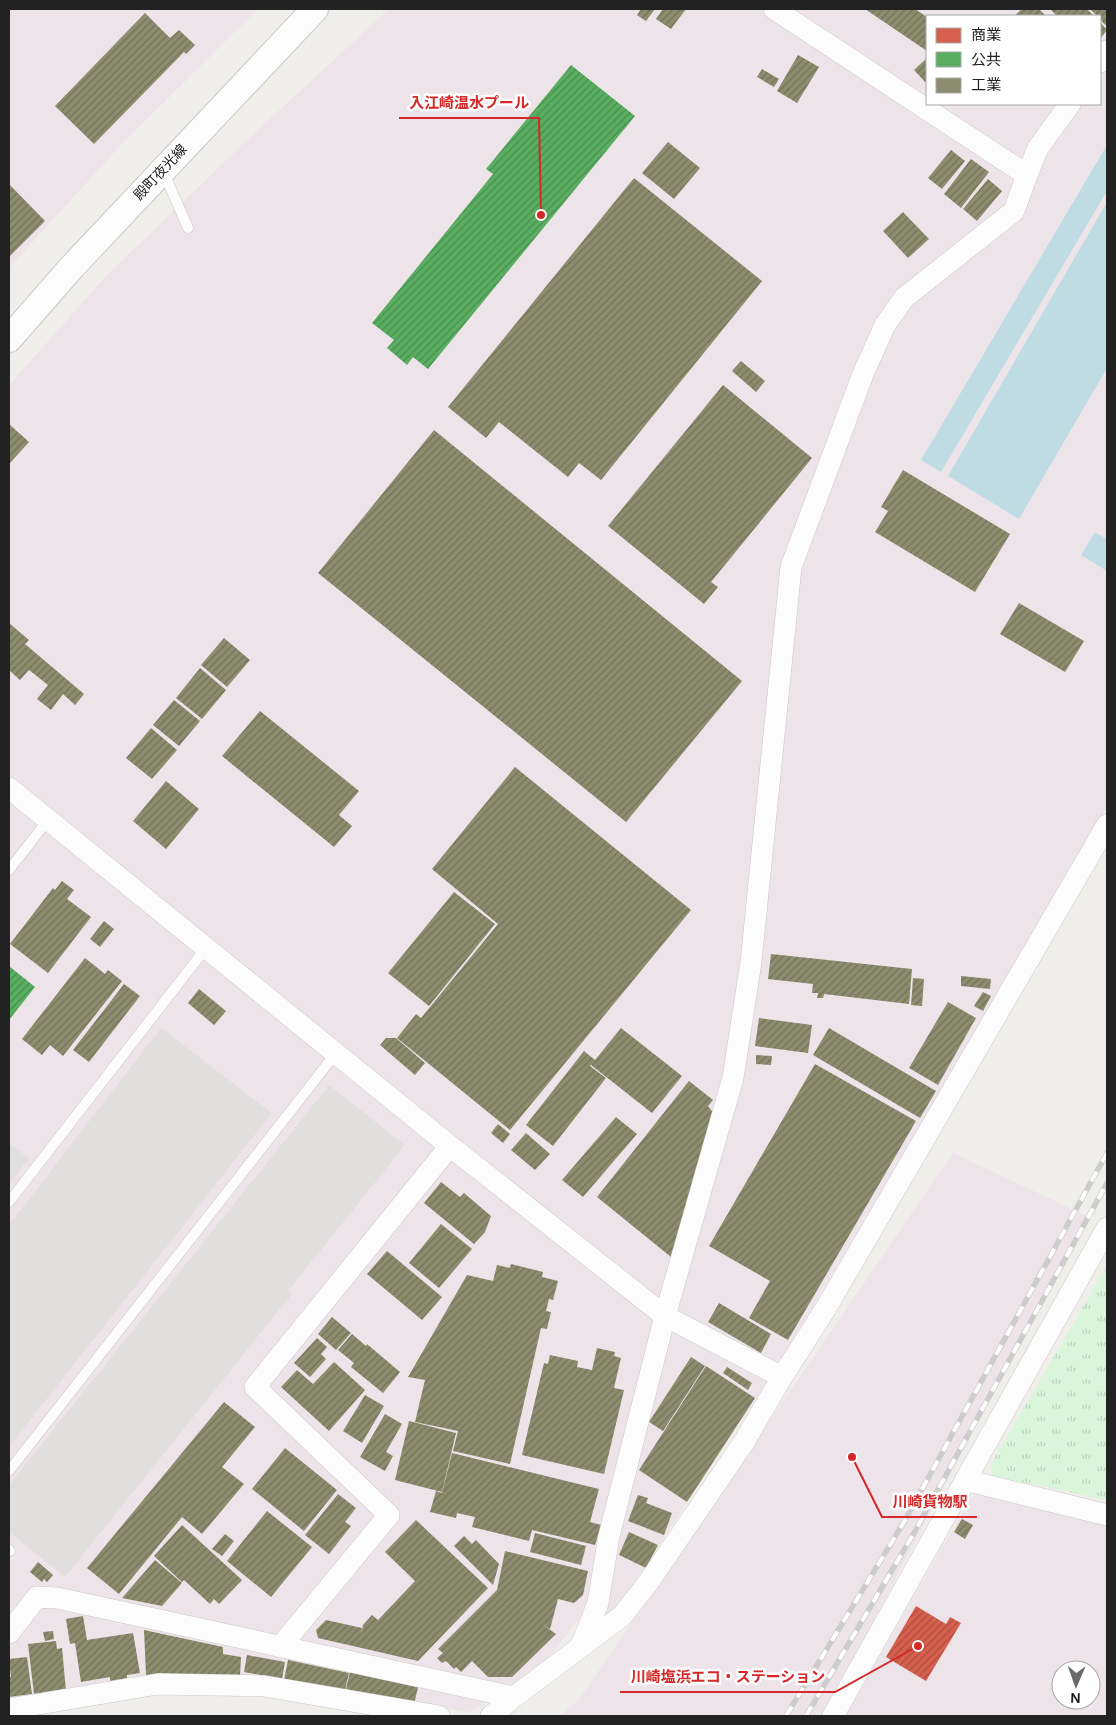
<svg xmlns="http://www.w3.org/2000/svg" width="1116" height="1725" viewBox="0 0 1116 1725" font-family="'DM Sans','Noto Sans JP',sans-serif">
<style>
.industrial{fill:#ede4e9;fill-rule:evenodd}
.park{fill:url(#park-tufts)}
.parking{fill:#e0dfde}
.water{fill:#bfdbe3}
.shops{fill:url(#shops-hatch)}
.public{fill:url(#public-hatch)}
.industry{fill:url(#industry-hatch)}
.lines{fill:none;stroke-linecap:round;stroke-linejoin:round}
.service-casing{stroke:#c9c8c7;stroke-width:11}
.minor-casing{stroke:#c9c8c7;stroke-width:22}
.tertiary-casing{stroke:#c9c8c7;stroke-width:28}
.service{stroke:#fdfcfc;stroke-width:10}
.minor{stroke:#fdfcfc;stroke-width:21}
.tertiary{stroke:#fdfcfc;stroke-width:26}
.rail-casing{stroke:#ccc;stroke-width:5.5}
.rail{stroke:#fff;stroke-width:4;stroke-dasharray:11;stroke-linecap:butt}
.labels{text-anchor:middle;stroke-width:5;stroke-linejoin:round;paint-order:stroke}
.street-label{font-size:14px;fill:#222;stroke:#fff}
.leader{fill:none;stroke:#d62828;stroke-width:2}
.callout-dot{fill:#d62828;stroke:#fff;stroke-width:2}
.callout-label{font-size:15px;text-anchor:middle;font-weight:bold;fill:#d62828;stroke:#fff;stroke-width:5;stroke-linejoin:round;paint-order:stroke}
</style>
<defs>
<pattern id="park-tufts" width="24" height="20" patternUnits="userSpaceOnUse" patternTransform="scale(1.25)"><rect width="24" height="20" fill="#daf5da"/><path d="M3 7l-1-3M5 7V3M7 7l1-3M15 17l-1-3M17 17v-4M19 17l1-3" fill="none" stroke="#bbd2bb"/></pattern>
<pattern id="shops-hatch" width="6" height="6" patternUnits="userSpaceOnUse" patternTransform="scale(1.25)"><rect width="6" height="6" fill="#d6604d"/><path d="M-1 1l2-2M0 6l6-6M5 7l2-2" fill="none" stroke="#ad4f40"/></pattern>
<pattern id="public-hatch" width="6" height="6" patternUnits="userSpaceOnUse" patternTransform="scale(1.25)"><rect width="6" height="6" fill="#5aae61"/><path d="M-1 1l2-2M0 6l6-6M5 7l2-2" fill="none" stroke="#4a8d50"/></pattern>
<pattern id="industry-hatch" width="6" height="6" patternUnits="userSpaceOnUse" patternTransform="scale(1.25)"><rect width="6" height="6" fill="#8c8c6e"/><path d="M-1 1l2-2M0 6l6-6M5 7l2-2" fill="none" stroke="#72725a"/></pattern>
</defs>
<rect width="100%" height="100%" fill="#f0eeeb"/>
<path class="industrial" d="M9,9H258L121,145L9,268Z
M389,9H1107V807L784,1356L615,1612L580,1618L526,1685L468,1712L250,1678L9,1703V385L107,275L246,141ZM927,16H1100V104H927Z
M953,1153L1087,1216L823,1716H560L580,1698Z
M980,1492L1107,1522V1716H845L971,1498ZM1061,1670H1091V1700H1061Z"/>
<path class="park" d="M1107,1266V1500L993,1476L991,1464Z"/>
<path class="parking" d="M161,1028L272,1113L9,1447V1225Z
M329,1085L405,1145L288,1291L292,1294L65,1577L9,1532V1485Z
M9,1143L29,1158L9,1184Z"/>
<path class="water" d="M1107,145V191L941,472L921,460Z
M1107,202V368L1019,519L948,476Z
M1095,532L1105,538L1107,534V571L1081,555Z"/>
<path class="shops" d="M916,1606L946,1624L950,1617L961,1623L926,1681L886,1657Z"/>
<path class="public" d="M571,65L635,116L428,369L413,357L407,365L387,348L394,340L372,323L493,174L486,169Z
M9,966L35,987L9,1020Z"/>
<path class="industry" d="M641,9H655L646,21L637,15Z
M663,9H686L671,29L656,19Z
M865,9H915L927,17V51Z
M1022,9H1039L1046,16H1014Z
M1050,9H1087L1094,16H1057Z
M1090,9H1107V23L1105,25L1100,19V16H1097Z
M145,13L170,38L179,30L195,45L186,54L184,52L94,144L55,106Z
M1100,22L1107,30L1100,39Z
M798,55L819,67L797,103L777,91Z
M927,58V84L914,70Z
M762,69L779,79L774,87L757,77Z
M668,142L700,168L674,199L642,173Z
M951,150L965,161L942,189L928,178Z
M971,159L989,172L961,208L944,194Z
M634,178L762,281L601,480L579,463L568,477L499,422L486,438L448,407Z
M988,179L1002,191L977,221L963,209Z
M9,184L45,221L9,257Z
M903,212L929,239L908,258L883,231Z
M741,361L765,381L756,392L732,371Z
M723,385L812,458L711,582L718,587L704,604L608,526Z
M9,424L29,442L9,464Z
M434,430L742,681L626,822L318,573Z
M903,470L1010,534L975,592L875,532L888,511L881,507Z
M1019,603L1084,641L1065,672L1000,634Z
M9,623L29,640L25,644L84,694L75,705L63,694L51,710L37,699L48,685L29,670L20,680L9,670Z
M224,638L250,660L227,687L201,665Z
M200,668L226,690L202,719L176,698Z
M174,700L200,721L179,746L153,725Z
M260,711L359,791L339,815L352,826L334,847L222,756Z
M151,728L177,750L152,779L126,758Z
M515,767L691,910L510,1130L397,1038L416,1014L421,1018L498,924L432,869Z
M166,781L199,809L166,849L133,821Z
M62,881L74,890L67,899L91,917L48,973L10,944L53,888L55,890Z
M454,892L495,924L429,1006L388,973Z
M104,921L114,929L100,947L90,939Z
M771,954L912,969L909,1004L824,994L823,998H817L818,993H812L813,984L768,979Z
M85,958L105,974L108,970L122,981L63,1056L50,1045L42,1055L22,1039Z
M961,976L991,979L990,989L961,986Z
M913,978L924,979L922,1006L911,1005Z
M124,984L140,996L89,1062L73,1050Z
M199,989L226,1011L214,1025L188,1003Z
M983,992L991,996L983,1011L974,1006Z
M948,1002L976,1018L938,1085L909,1068Z
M759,1018L812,1025L808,1053L755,1046Z
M621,1028L682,1076L652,1113L591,1065Z
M829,1028L936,1091L920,1118L813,1055Z
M386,1038H396L425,1063L415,1075L380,1045Z
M584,1051L595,1060L590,1066L606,1078L553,1146L526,1125Z
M756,1055L772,1056L771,1065L756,1064Z
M815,1064L916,1121L788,1340L749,1318L770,1281L709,1246Z
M689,1081L713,1100L708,1106L714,1114L671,1257L597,1197Z
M616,1117L637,1134L583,1197L562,1180Z
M498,1124L510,1134L503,1143L491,1133Z
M526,1133L550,1154L535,1170L511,1150Z
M441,1182L460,1197L464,1193L491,1216L485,1232L474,1244L424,1203Z
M441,1224L472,1249L439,1288L409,1263Z
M387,1251L442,1297L422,1320L367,1274Z
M511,1264L543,1272L542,1277L558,1281L553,1300L549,1299L546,1311L551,1312L547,1329L541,1328L510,1464L453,1451L458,1431L415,1422L425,1380L408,1377L467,1275L493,1281L497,1265L510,1268Z
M719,1303L771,1334L761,1353L708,1322Z
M332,1317L351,1333L336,1350L318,1334Z
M352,1334L366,1346L367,1344L400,1372L383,1393L351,1367L354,1363L338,1350Z
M317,1338L327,1347L321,1354L326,1359L310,1377L294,1363Z
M597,1348L615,1352L614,1356L621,1358L614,1388L624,1390L604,1474L522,1455L544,1363L548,1364L550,1355L578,1361L577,1367L592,1370Z
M691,1357L705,1366L663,1431L649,1422Z
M334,1362L365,1390L329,1431L281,1387L297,1370L313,1384Z
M706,1366L755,1398L687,1502L639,1470Z
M727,1367L752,1383L748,1390L723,1373Z
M365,1395L384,1406L362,1443L343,1431Z
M224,1402L255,1427L222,1467L244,1484L202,1534L182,1517L119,1594L87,1568Z
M385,1414L402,1424L386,1452L393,1456L385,1471L360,1457Z
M409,1421L456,1433L442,1492L395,1480Z
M285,1448L337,1490L304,1531L252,1489Z
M452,1453L599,1489L590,1522L601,1525L595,1545L532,1530L529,1541L472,1527L475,1517L457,1513L456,1518L430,1512L436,1491L442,1493Z
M338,1494L356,1508L345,1522L351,1526L329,1554L305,1535Z
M638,1495L648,1498L646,1503L672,1513L664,1535L628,1521Z
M267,1511L312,1547L271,1597L227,1561Z
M962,1519L973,1525L965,1539L954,1532Z
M416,1520L488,1588L418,1661L318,1638L316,1630L326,1620L362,1628L361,1636L363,1625L372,1615L378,1620L415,1581L385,1552Z
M182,1525L242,1580L219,1604L214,1599L210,1604L184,1580L182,1582L154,1556Z
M629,1532L658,1545L646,1568L619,1555Z
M535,1533L586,1546L581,1565L530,1552Z
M225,1534L234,1541L222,1556L212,1549Z
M464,1536L472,1544L476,1540L499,1564L493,1585L454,1546Z
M505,1551L588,1571L583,1595L574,1603L558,1599L550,1629L542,1624L556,1634L512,1677H488L472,1661L461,1672L456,1667L454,1669L446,1661L442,1663L437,1658L443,1653L438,1649L497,1590Z
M155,1560L182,1583L162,1606L122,1598Z
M38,1562L53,1575L47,1582L44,1579L42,1582L30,1572Z
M83,1616L87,1640L133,1633L140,1673L127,1675V1678L110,1681V1677L81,1682L75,1643L70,1644L66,1619Z
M144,1630L223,1647V1654L241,1657L240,1676L146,1675Z
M53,1631L54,1639L45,1641L43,1632Z
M56,1641L57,1649L62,1648L66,1691L34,1694L28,1644Z
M247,1655L285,1662L282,1679L244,1672Z
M27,1657L32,1694L9,1697V1677H11L9,1659Z
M288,1660L349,1673L345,1690L284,1680Z
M350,1672L418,1687L414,1705L346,1689Z"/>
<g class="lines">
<defs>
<path id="service" d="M163,171L188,228
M9,870L48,820
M9,1202L206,948
M9,1471L336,1053
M9,1550L10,1551"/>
<path id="minor" d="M1100,62L1107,51
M1027,175L1038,148L1070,104
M9,788L450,1146L665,1316L782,1377
M965,1480L1107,1515
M9,1633L37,1597L57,1598L514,1697
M280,1647L389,1515L255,1387L450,1146
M580,1648L598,1603L609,1536L665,1316L733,1078L751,962L791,567L863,374L885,325L904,298L1014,211L1027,175L774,9
M9,1709L158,1684L264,1686L439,1716
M491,1716L514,1697L622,1616L648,1583L744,1442L782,1377L826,1308L1107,825
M833,1716L1107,1228"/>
<path id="tertiary" d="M9,339L71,268L315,9"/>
</defs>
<use href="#service" class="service-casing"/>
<use href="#minor" class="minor-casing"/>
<use href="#tertiary" class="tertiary-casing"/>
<use href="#service" class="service"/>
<use href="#minor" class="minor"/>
<use href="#tertiary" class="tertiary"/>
<defs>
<path id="rail" d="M786,1716L904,1522L1107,1153
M806,1716L914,1533L1107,1183"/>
</defs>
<use href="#rail" class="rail-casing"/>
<use href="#rail" class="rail"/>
</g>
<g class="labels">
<g class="street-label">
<text transform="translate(160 172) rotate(-47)" y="5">殿町夜光線</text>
</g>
</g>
<path class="leader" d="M541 215L539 118H399M852 1457L882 1517H977M918 1646L835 1692H620"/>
<g class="callout-dot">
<circle cx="541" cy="215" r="5"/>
<circle cx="852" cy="1457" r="5"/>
<circle cx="918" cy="1646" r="5"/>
</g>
<g class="callout-label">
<text x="469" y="108">入江崎温水プール</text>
<text x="930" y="1507">川崎貨物駅</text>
<text x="728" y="1682">川崎塩浜エコ・ステーション</text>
</g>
<rect width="1116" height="1725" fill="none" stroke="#222222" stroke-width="20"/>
<rect x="926" y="15" width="175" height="90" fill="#ffffff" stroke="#a7a7a7"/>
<rect x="936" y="28" width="25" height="15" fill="#d6604d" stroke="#a7a7a7"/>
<text x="971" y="40" font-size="15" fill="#222222">商業</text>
<rect x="936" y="52" width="25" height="15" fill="#5aae61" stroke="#a7a7a7"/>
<text x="971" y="65" font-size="15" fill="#222222">公共</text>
<rect x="936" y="78" width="25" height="15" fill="#8c8c6e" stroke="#a7a7a7"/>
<text x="971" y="90" font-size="15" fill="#222222">工業</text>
<g transform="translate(1076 1685) rotate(182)"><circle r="24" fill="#ffffff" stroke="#a7a7a7"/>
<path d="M0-4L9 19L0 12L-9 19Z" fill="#6a6968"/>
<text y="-8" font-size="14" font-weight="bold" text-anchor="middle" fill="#222222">N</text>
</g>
</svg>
